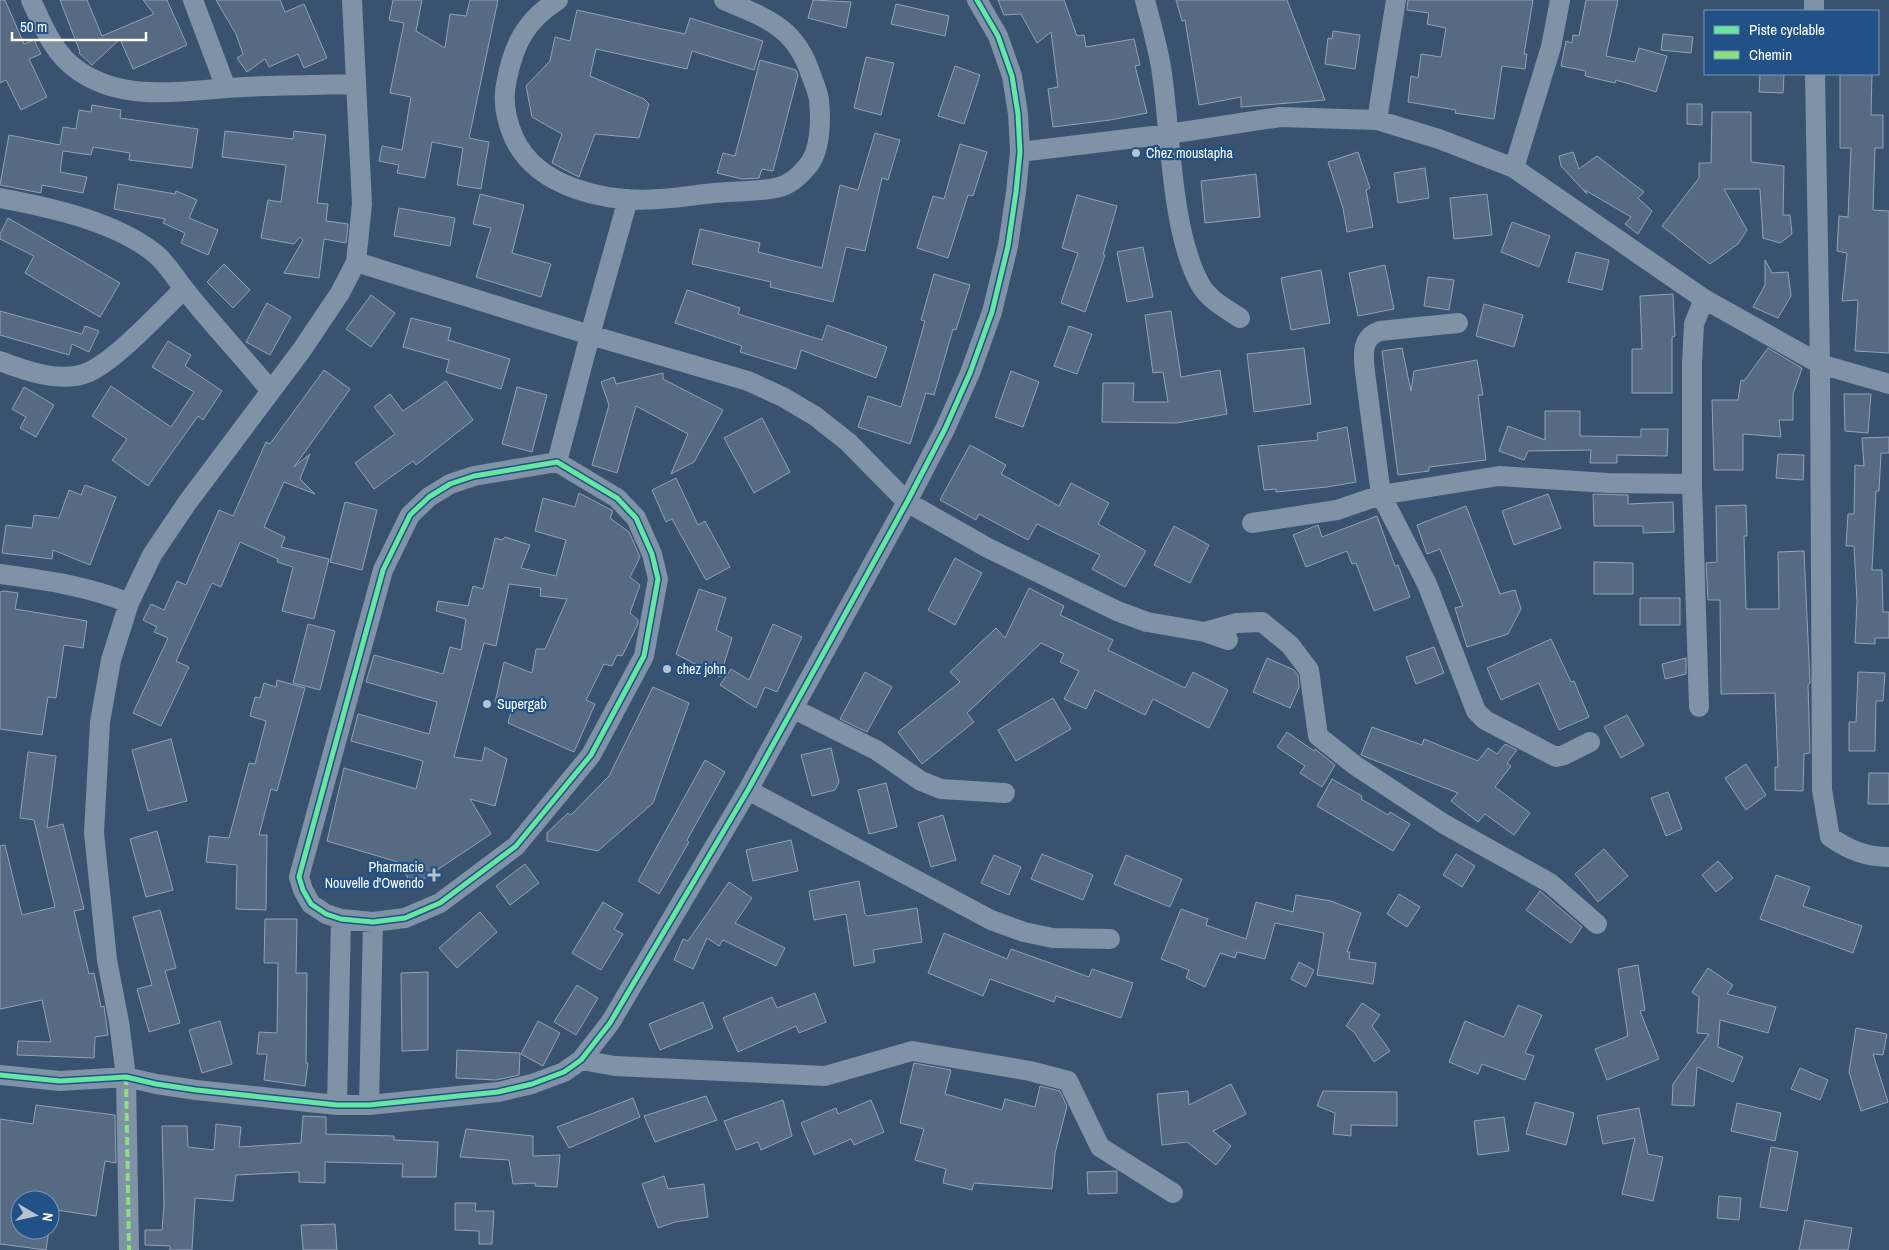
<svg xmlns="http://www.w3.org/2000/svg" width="1889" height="1250" viewBox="0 0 1889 1250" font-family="'Archivo Narrow',sans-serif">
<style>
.building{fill:#566b82;stroke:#93a2b3}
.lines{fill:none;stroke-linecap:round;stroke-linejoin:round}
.minor{stroke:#7f92a6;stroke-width:20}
.quiet{stroke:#8de07e;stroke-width:4;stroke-dasharray:8 4;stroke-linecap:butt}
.cycleway-casing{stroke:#215187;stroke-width:8}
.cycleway{stroke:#66e7a1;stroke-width:5}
.poi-dot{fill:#b9c2cd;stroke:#215187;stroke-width:2}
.labels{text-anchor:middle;stroke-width:4.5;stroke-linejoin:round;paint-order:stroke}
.poi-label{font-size:14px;fill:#fff;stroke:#215187;text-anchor:start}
</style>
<rect width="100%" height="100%" fill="#385270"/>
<path class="building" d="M0,0H5L24,44L34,40L41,54L29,59L47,97L21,110L6,80L0,83Z
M60,0H87L102,36L154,14L143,0H167L187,45L133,69L120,39L92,65L79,53L80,52Z
M216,0H280L285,12L304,4L327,58L304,68L298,54L269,67L265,59L247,72L237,58L243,54L236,34Z
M393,0H422L416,31L445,48L450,14L466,16L470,0H498L469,138L489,142L481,189L457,185L463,148L432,142L425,178L397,173L399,165L379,161L382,146L402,150L411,97L390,93L404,23L389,20Z
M813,0L851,2L846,28L808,18Z
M998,0H1064L1077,36L1084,35L1086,47L1134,39L1140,65L1135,66L1147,113L1110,120L1053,127L1048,89L1058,87L1051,32L1037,43L1021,14L1004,15Z
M1176,0H1287L1325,100L1241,107V97L1199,105L1185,20L1182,21Z
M1408,0H1533L1524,54H1527L1525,69L1502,66L1494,119L1455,113L1456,110L1408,102L1411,76L1418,78L1421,54L1441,57L1446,28L1427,24L1429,13L1407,10Z
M1586,0H1618L1606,56L1635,62L1639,48L1667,56L1656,92L1616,80L1615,83L1585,76L1586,71L1561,66L1566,41L1572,43L1573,35L1579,36Z
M896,4L949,16L945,36L891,24Z
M577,10L685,34L690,18L763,41L754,70L692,51L687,69L596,49L590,76L644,99L649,104L639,138L595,134L579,177L552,163L562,134L532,117L526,86L550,61L555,37L570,41Z
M1333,31L1360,35L1355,69L1325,64L1328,38L1332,39Z
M1663,34L1693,37L1691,53L1661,50Z
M866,57L894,63L881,115L854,108Z
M760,60L796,70L798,75L773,171L762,169L759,178L742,179L717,173L723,153L735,156Z
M955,66L980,75L964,124L938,116Z
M1760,74H1784L1783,93L1759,92Z
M1840,74H1872L1871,115H1883V148H1875L1873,210L1889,211V353L1855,351L1858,300L1842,301L1847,253L1837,251L1839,216L1848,217L1851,148H1840Z
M1687,104H1702V125L1687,124Z
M92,105L121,110L120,118L198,129L192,168L129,160L130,153L93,147L91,155L63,151L60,172L87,177L83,193L42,185L41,193L0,185L9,135L60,145L63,127L76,129L79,110L91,112Z
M1712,112H1751V162L1784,166L1783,215H1790L1792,234L1780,243L1763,238L1760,189H1724L1747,230L1738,244L1710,264L1662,226L1699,178V163H1711Z
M225,131L293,139L294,131L326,135L317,203L328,204L326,221L348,224L346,243L324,239L319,278L284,273L303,240L300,237L294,244L261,238L268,200L281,202L286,165L222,157Z
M875,133L900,140L888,180L882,178L865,251L846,247L833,302L770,287L771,282L692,264L700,229L760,243L758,252L822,268L840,185L858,190Z
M960,144L987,152L973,196L968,195L948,258L917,248L933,196L944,199Z
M1358,152L1370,188L1366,190L1373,227L1347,232L1343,208L1328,162Z
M1573,152L1579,169L1597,156L1644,192L1638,198L1652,211L1638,234L1625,224L1631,217L1585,190L1587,194L1561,166L1559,156Z
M1425,168L1429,198L1398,203L1394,173Z
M1256,174L1260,217L1205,223L1201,181Z
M118,184L175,194L176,191L197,200L189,218L218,230L208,255L181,243L185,233L163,223L165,219L114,209Z
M480,194L524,205L512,253L551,264L541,297L476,277L491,228L473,224Z
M1487,194L1492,235L1454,239L1450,198Z
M1077,195L1117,206L1103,255H1105L1085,312L1061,303L1078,253L1062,248Z
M399,208L455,218L450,246L394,236Z
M8,218L120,283L100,317L25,273L34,256L0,239V234Z
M1512,222L1550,236L1539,267L1501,252Z
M1143,247L1153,297L1127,302L1117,252Z
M1576,252L1609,260L1602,290L1568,282Z
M1765,260L1772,273L1788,272L1791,296L1778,318L1753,307L1765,285Z
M224,264L250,290L233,308L207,282Z
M1385,265L1394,309L1358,316L1349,273Z
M1321,270L1330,323L1291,330L1281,278Z
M934,274L970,285L956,330L953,329L934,395L926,393L910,444L858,427L868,396L901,407L925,321L921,320Z
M1428,277L1454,280L1449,310L1424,306Z
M687,290L740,308L738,314L822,340L827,325L887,347L876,378L801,350L796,369L740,352L742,346L675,323Z
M1673,294L1675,336L1672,337V393H1632V349H1642L1640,296Z
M371,295L395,313L371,347L346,329Z
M267,303L291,317L270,355L246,342Z
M1484,304L1523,315L1514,347L1476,336Z
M0,311L82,334L85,326L99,331L89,352L72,344L69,355L0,335Z
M1171,311L1181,377L1220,370L1227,414L1177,423L1102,422L1103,383H1134L1133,402H1168L1163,372L1153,373L1145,315Z
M411,318L451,328L448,340L510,359L501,389L446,372L449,360L403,347Z
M1069,326L1092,334L1077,374L1054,366Z
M168,341L191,355L185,366L222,391L203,420L198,416L148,486L112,460L127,439L92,416L111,386L171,427L194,392L152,367Z
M1304,348L1311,404L1254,412L1247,354Z
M1402,348L1411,391L1414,371L1477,360L1483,395H1478L1486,460L1429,467V471L1398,475L1382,351Z
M1768,348L1802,368L1793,394V420H1779L1781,437L1743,434V470H1714L1712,400H1738L1741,380L1744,381Z
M324,370L350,389L294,467L310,454L300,479L315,494L284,482L264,527L285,537L281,547L329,559L314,619L282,611L293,567L277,562L278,559L240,542L221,587L212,583L176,661L189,667L161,726L133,713L168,638L154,632L157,627L143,620L151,604L164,610L177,581L186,585L219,510L233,516L266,442L270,444Z
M1011,371L1039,382L1023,427L995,417Z
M663,373V379L723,410L694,462L671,474L688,434L636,406L617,473L592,465L609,405L601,382L614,377L616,384Z
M446,381L473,420L416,465L413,461L374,489L355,463L395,434L374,407L390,394L403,411Z
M24,387L54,405L36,437L20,428L26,417L12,409Z
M517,387L547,395L532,452L502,444Z
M1844,394H1871L1868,433L1845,431Z
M1545,411H1580V436L1641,437V429H1668L1667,456L1617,455V463H1590L1591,450L1528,451L1524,460L1499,451L1508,426L1545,440Z
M762,418L790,472L754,493L724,438Z
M1347,427L1356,482L1327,487L1276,492V489L1264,490L1258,446L1318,440L1317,433Z
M1889,437V453H1881L1879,491H1876L1872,570H1882L1883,612H1889V638H1875V644L1855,643L1857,602L1854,546H1846L1848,514H1854L1855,465L1864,466L1862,438Z
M970,445L1006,465L1001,474L1059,506L1071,483L1109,503L1098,524L1146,551L1125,587L1092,569L1100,555L1037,524L1028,540L979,514L976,520L940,500Z
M1778,454L1804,455L1803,480L1776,478Z
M676,478L698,525L705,521L730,567L706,580L672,519L666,522L652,490Z
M85,485L116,497L90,565L53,550L52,559L2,553L6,525L32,528L34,515L59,518L69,490L81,495Z
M579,493L613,511L610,518L629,532L640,557L630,577L640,585L630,613L638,620V624L622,656L617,655L612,666L604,664L586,700L595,704L574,752L508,723L513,704L495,702L504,662L532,673L536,649H545L567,599L540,596L541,588L509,584L496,646L484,643L454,757L482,761L485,747L507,759L495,806L470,799L491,834L413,886L398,862L327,841L344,768L416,789L423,761L351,741L358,714L429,734L437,702L366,682L374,655L443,674L450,647L461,650L466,619L436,611L438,601L468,606L473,586L483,589L495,538L502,540L505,537L530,545L521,568L556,576L566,540L535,531L543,498L575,507Z
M1548,494L1561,528L1514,545L1502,511Z
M1593,494L1628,495V504L1673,502L1674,532L1643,533V526H1594Z
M345,502L377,510L362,570L330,562Z
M1746,505L1747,536H1744L1746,609H1779L1778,552L1804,551L1810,683L1808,685L1810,753L1804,754L1803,791L1775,790V767H1778L1775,693L1721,694L1720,600H1708L1706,563L1717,562L1716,506Z
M1466,506L1500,594L1515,590L1521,609L1508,634L1467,647L1455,608L1463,606L1440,549L1427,554L1417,525Z
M1377,516L1395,566L1398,565L1410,597L1374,611L1356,563L1352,564L1347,551L1306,567L1293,535L1318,525L1322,537Z
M1174,526L1209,545L1190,583L1154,565Z
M955,558L982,573L955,625L928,610Z
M1594,562L1633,563V594H1594Z
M1029,588L1064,606L1060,615L1113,640L1108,650L1185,688L1193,672L1228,690L1209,728L1153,699L1145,715L1095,690L1086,709L1064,699L1079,671L1060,662L1064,654L1041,643L967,713L974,722L922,764L898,732L960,682L950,672L996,628L1005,638Z
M699,589L726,598L716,630L732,638L720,677L676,654Z
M4,591L18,593L15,609L87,621L83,648L64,645L56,698L48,697L42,735L0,729V592Z
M1640,598H1680V625H1640Z
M308,624L335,631L320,690L293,683Z
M773,624L802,637L777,692L765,687L756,708L720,685L731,669L749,680Z
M1551,639L1571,682L1574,681L1589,717L1559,730L1539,683L1501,700L1487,668Z
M1434,647L1444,673L1416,684L1406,657Z
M1267,658L1294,670L1298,675L1299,687L1290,708L1253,692Z
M1686,658V674L1665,679L1662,664Z
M865,672L892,687L867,732L840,719Z
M1858,672L1885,673L1883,701H1876L1875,751H1849V722H1856Z
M277,680L305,688L277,791L271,789L259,835H267L266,910L236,909L237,865L206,862L209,836L229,838L249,763L255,764L266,721L250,716L255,697L260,698L264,683L276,687Z
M653,687L689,703L653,803L598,851L547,841V833L568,813L571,815L609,776Z
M1053,698L1071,729L1016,761L998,730Z
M1627,715L1644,745L1621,758L1604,727Z
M1372,727L1422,745L1424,739L1478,761L1488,748L1497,754L1505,744L1517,750L1507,763L1511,766L1495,787L1530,813L1514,835L1485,814L1478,822L1451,801L1458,793L1361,755Z
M1287,732L1314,751L1315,749L1335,765L1322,787L1300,773L1305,766L1277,747Z
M171,739L187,801L148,811L132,750Z
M831,748L839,782L835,790L812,796L801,755Z
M28,752L56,756L47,828L63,824L84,909L74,911L89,974L94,973L101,1007L104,1006L108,1035L95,1037L94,1058L17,1055L18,1041L51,1042L42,1000L0,1009V846L5,845L22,915L55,907L34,820L20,818Z
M705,760L725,772L687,840L689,842L659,894L638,881Z
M1746,764L1766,795L1746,810L1725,778Z
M1869,773H1889V804H1868Z
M1332,779L1362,796L1361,799L1388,815L1390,812L1410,824L1393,851L1317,806Z
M886,783L897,827L869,834L858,790Z
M1668,792L1682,829L1666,836L1651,798Z
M943,815L956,860L931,867L918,823Z
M157,831L173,890L146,897L130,839Z
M791,840L798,871L753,881L746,850Z
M1604,849L1628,876L1598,902L1575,874Z
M1042,854L1093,875L1083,900L1031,879Z
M1456,854L1475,866L1462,887L1443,875Z
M994,855L1021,867L1009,895L981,883Z
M1126,855L1182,879L1170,907L1114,884Z
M1718,861L1733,878L1716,892L1702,875Z
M525,864L539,883L510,905L496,886Z
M1776,875L1810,887L1803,906L1862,926L1853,953L1760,919Z
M859,881L865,914L867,916L917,908L922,942L873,950L875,962L854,966L846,914L814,920L809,891Z
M729,882L752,898L735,923L785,948L776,966L723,940L719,946L707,938L693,969L674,960L683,939L688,941Z
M1540,891L1582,927L1571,943L1526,910Z
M1399,894L1420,907L1407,927L1387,914Z
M1296,895L1331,901L1361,913L1347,952H1350L1349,959L1376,963L1373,984L1317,975L1324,933L1275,923L1265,959L1237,952L1235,958L1220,953L1205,987L1186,978L1189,970L1161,959L1181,909L1208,919L1206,925L1246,939L1256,902L1293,912Z
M603,902L623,914L614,929L623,934L601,970L572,953Z
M160,910L176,968L165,971L180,1023L149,1032L137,989L152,985L133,917Z
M480,912L497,932L457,968L439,948Z
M265,919H297L296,973H307L306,1063H308L305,1086L264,1080L267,1054H257L259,1032L277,1033L278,963H264Z
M944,933L1007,959L1011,949L1089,977L1092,969L1133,983L1121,1018L1056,996L1054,1002L990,979L983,996L928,973Z
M1299,962L1314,970L1306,987L1291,979Z
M1638,965L1645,1010L1640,1011L1659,1059L1607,1080L1595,1049L1628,1036L1618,969Z
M1708,968L1733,985L1727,994L1776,1007L1768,1033L1720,1020L1718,1047L1743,1057L1733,1082L1697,1067L1694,1106L1672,1105L1673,1084L1709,1034L1697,1033L1699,997L1692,992Z
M428,972V1050L402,1051L401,973Z
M577,985L598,998L576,1035L554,1022Z
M815,993L826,1022L799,1033L796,1026L738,1052L723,1018L772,997L777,1008Z
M703,1002L713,1028L660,1050L649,1024Z
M1362,1003L1380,1015L1372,1026L1390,1051L1374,1062L1354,1032L1346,1026Z
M1518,1005L1542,1015L1525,1053L1534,1056L1525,1080L1482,1064L1478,1074L1449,1062L1465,1021L1504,1037Z
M220,1021L232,1064L202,1073L189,1030Z
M538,1021L560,1033L543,1066L521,1054Z
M1856,1028L1887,1034L1883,1055L1873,1054L1888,1102L1861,1111L1849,1072Z
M457,1050L520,1053L519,1075L496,1080L456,1078Z
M914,1063L951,1070L945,1094L1002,1110L1005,1099L1035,1107L1040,1086L1060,1091L1067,1106L1055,1153L1052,1189L974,1183L972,1190L943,1183L946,1169L915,1160L924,1129L900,1123Z
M1800,1068L1828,1080L1820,1100L1791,1089Z
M1231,1084L1246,1114L1213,1131L1231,1146L1216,1165L1187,1142L1162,1145L1157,1094L1188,1091L1189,1105Z
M1323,1091L1397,1092V1126L1351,1125V1136L1333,1134L1335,1113L1317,1106Z
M706,1096L717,1120L655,1142L644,1116Z
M633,1098L640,1117L569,1148L557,1127Z
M783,1100L792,1136L761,1150L758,1142L736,1150L724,1121Z
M871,1100L884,1132L854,1145L851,1139L814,1155L801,1123L836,1108L838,1114Z
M1535,1102L1574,1113L1566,1145L1526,1134Z
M1737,1103L1781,1113L1775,1141L1731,1131Z
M36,1105L115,1115L116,1163L105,1161L96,1216L50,1209V1200H20V1230H49L46,1250L0,1244V1119L33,1124Z
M1639,1108L1648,1154L1663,1157L1653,1201L1622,1194L1635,1138L1603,1144L1597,1116Z
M303,1116L326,1117V1134L394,1136V1140L438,1142L436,1177H402L403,1164L325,1162V1183L299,1182V1172L236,1175L233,1201L195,1198L192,1250H170V1246L145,1245V1230H162L164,1204L162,1126H187L188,1147L214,1150L216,1124L241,1127L239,1147L301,1143Z
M1504,1117L1509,1151L1478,1155L1474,1121Z
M466,1129L533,1136V1156L560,1155L557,1187L535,1186V1183L513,1184L509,1160L460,1157Z
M1771,1147L1798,1152L1787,1211L1760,1207Z
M1117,1171V1193L1088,1194L1087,1172Z
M664,1176L668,1189L704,1184L708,1217L675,1222L658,1228L642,1184Z
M1719,1196L1741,1198L1739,1220L1717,1218Z
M455,1203H476L475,1211H494L492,1244H479V1231L455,1230Z
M1805,1220L1852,1228L1848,1250H1799Z
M335,1224L337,1250H303L301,1225Z"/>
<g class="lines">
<path class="minor" d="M31,0C43,26 54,55 79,71C122,101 178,92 227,88C269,85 313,85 355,84
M193,0L226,88
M558,0C526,20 514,44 507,79C502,99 506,120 514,138C537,188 607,203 658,199C677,198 695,195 714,193C731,191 771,192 785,185C792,182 801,174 806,168C821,153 821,120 819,100C818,92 814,83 811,75C796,27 766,18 724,0
M1145,0C1151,24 1159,50 1162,74C1171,136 1171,231 1200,284C1208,299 1226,309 1240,318
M1814,0V11
M1815,74L1820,364L1822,790L1830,837C1849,850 1866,857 1889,857
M1377,120L1396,0
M1020,152L1169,134L1280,117L1377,120L1439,139L1514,168L1704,299L1820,364L1889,384
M1514,168L1551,47L1560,0
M0,198C49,207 113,221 153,252C167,262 174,277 185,290C212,324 243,357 271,391
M356,262L590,335L628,199
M1458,323L1380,331C1361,337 1363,355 1365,372L1381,495L1427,584L1476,711L1485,720L1556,757L1564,755L1590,742
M0,361C26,371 62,384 89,372C116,360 161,311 184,289
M557,462L617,498L636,518L652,554L658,579L644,656L591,755L516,846L440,903L405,918L373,922L341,919L326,914L311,904L303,890L299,877L383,570L410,515L429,497L450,484L474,476Z
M557,462L590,335L748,381L783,397L815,416L848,442L907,502L988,548L1117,611L1147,622L1205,632L1228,640
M1252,523L1337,510L1381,495L1499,476L1608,483L1692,484
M0,574C44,580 88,586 129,603
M1205,632L1237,623L1262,622L1290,645L1309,670L1318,736L1356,766L1444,824L1550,883L1597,924
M1699,707L1692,484V363L1694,324L1704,299
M794,709L876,750L921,781L941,789L1005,793
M748,790L991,920L1024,932L1053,938L1110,939
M581,1060L615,1066L825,1076L912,1051L1030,1071L1068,1081L1100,1147L1173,1193
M0,1075L60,1081L126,1077L156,1084L196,1090L337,1105H369L498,1092L532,1084L564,1072L581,1060L610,1023L748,790L907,502L945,429L970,373L992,312L1008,246L1016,192L1020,152L1018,114L1012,76L998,36L977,0
M337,1105L341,919
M369,1105L373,922
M129,1250L126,1077L119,1022L107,960L94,833L100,722L111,660L129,603L152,555L187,503L301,351L340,293L356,262L362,204L352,0"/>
<path class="quiet" d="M126,1077L129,1250"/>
<defs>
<path id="cycleway" d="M557,462L617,498L636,518L652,554L658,579L644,656L591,755L516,846L440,903L405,918L373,922L341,919L326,914L311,904L303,890L299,877L383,570L410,515L429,497L450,484L474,476Z
M0,1075L60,1081L126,1077L156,1084L196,1090L337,1105H369L498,1092L532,1084L564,1072L581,1060L610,1023L748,790L907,502L945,429L970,373L992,312L1008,246L1016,192L1020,152L1018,114L1012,76L998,36L977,0"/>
</defs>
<use href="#cycleway" class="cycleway-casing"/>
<use href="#cycleway" class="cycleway"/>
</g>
<g class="poi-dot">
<circle cx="1136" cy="153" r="5"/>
<circle cx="667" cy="669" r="5"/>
<circle cx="487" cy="704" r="5"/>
<path d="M431.5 867.5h5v5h5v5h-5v5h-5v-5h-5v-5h5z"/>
</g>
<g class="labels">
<g class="poi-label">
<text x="1146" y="158">Chez moustapha</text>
<text x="677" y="674">chez john</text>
<text x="497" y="709">Supergab</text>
<text x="424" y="872" text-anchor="end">Pharmacie<tspan x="424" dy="16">Nouvelle d'Owendo</tspan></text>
</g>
</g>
<rect x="1704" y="10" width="175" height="65" fill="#215187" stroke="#7a97b7"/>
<rect x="1714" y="26" width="25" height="8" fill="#66e7a1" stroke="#7a97b7"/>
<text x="1749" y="35" font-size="15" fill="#ffffff">Piste cyclable</text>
<rect x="1714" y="51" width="25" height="8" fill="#8de07e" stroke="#7a97b7"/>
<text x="1749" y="60" font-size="15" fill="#ffffff">Chemin</text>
<g transform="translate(35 1215) rotate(99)"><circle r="24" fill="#215187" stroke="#7a97b7"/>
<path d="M0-4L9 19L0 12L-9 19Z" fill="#b9c2cd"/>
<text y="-8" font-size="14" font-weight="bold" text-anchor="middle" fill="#ffffff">N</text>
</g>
<path d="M12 32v8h134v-8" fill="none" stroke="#ffffff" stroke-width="2.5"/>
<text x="20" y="32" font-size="15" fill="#ffffff" stroke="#215187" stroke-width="4" paint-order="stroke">50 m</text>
</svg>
